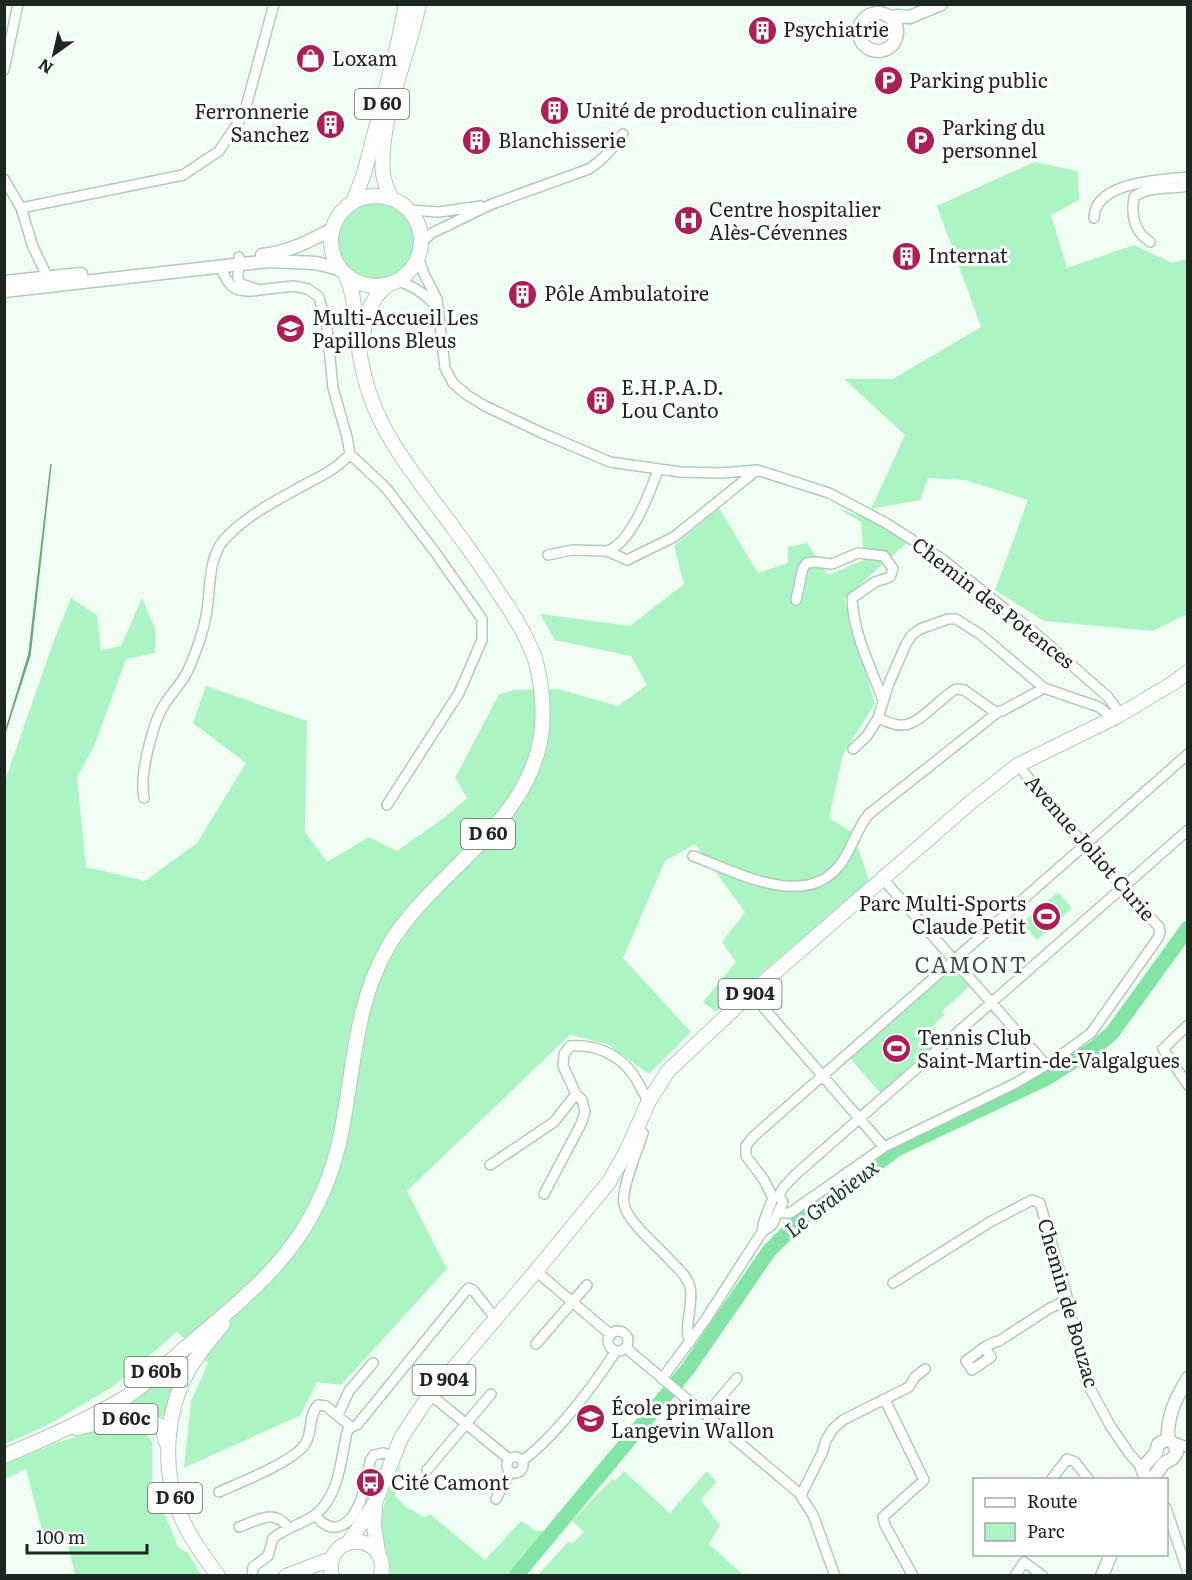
<svg xmlns="http://www.w3.org/2000/svg" width="1192" height="1580" viewBox="0 0 1192 1580" font-family="Literata,serif">
<style>
.green{fill:#acf4c3}
.water{fill:#84e4a5;stroke:#65ab7d;stroke-width:1.5}
.lines{fill:none;stroke-linecap:round;stroke-linejoin:round}
.river{stroke:#84e4a5;stroke-width:15}
.street-casing{stroke:#aecdb7;stroke-width:12}
.secondary-casing{stroke:#aecdb7;stroke-width:15}
.primary-casing{stroke:#aecdb7;stroke-width:16}
.street{stroke:#fff;stroke-width:9}
.secondary{stroke:#fff;stroke-width:12}
.primary{stroke:#fff;stroke-width:14}
.labels{text-anchor:middle;stroke-width:6;stroke-linejoin:round;paint-order:stroke}
.shield{fill:#fff;stroke:#606862;stroke-width:1.5}
.shield-label{font-size:18px;font-weight:bold;fill:#1c271f}
.poi-label{font-size:20px;fill:#1c271f;stroke:#fff;text-anchor:start}
.street-label{font-size:20px;fill:#1c271f;stroke:#fff}
.water-label{font-size:21px;font-style:italic;fill:#153e25;stroke:#fff}
.quarter-label{font-size:22px;letter-spacing:1.5px;fill:#385341;stroke:#fff}
</style>
<rect width="100%" height="100%" fill="#f1fef4"/>
<path class="green" d="M1034,162L1078,171L1079,200L1051,215L1067,268L1134,245L1172,263L1187,259V614L1153,631L1044,621L995,590L1028,500L965,480L928,478L920,500L871,509L905,435L844,379H893L981,327L937,206Z
M337 241a40 40 0 1 1 80 0a40 40 0 1 1-80 0Z
M719,508L758,573L788,563V547L807,543L828,575L864,560L861,522L838,508L865,518L909,541L844,599L875,704L843,754L829,818L853,833L869,880L716,1012L703,1002L736,962L722,942L745,912L695,844L665,861L623,958L691,1032L649,1074L607,1044L570,1035L407,1191L447,1269L341,1385L317,1382L301,1415L184,1468L191,1401L208,1363L177,1332L114,1386L46,1426L5,1444V781L53,643L71,598L97,615L101,650L121,646L142,598L155,628V653L126,659L95,744L77,778L86,867L145,881L197,843L246,763L193,723L206,686L307,721L305,832L327,862L369,837L397,851L445,817L467,798L455,778L499,694L515,690L558,689L618,706L647,685L631,656L555,640L540,614L630,626L684,584L674,546Z
M1058,892L1072,908L1037,940L1022,923Z
M954,968L971,985L942,1011L945,1015L932,1026L943,1040L881,1094L849,1057Z
M177,1365H180L163,1417L147,1412L110,1413L155,1382Z
M107,1427H141L152,1442V1483L178,1547L188,1553L201,1575H75L67,1540L45,1542L26,1469L5,1479L4,1465L56,1443Z
M401,1462L395,1496L406,1507L424,1517L430,1514L485,1560L521,1521L536,1531L547,1530L558,1537L526,1575H390C392,1561 386,1552 383,1539C376,1513 391,1486 401,1462Z
M624,1471L670,1513L707,1471L716,1482L701,1500L720,1525L709,1544L743,1575H538L568,1542L573,1543L584,1532L572,1521L612,1479L615,1481Z"/>
<path class="water" d="M51,464L30,655L5,733L29,654Z"/>
<g class="lines">
<path class="river" d="M516,1576L687,1370L769,1251L797,1223L897,1149L1047,1078L1096,1047L1112,1033L1188,928"/>
<defs>
<path id="street" d="M4,70L18,4
M4,179L21,208L33,247L49,280
M21,208L183,175L219,151L244,114L274,4
M408,210L439,212L481,206
M1094,218C1095,181 1161,180 1188,177
M1150,242C1134,231 1131,216 1134,197C1150,185 1170,190 1188,186
M421,243L432,233L492,204L589,169C604,159 613,149 623,134
M418,257L424,274L437,299L445,368L453,383L467,395L485,406L542,433L610,462L680,472L721,473L757,470L829,493L886,523L942,559L1033,631L1108,697L1116,708L1118,716L1108,714L1099,707L1044,688L980,634L956,619H948L920,629L912,635L906,644L889,683L878,718
M221,268C229,288 236,294 259,290L241,284L238,278L239,257
M398,281C416,287 426,295 439,309
M350,454L386,488L435,552L482,619V640L459,693L387,805
M607,551C631,544 650,492 658,470
M548,555L572,550L607,551L627,560L674,537L757,470
M796,600L803,568L807,563L815,562L832,564L858,553L884,556L893,569L890,577L875,582L852,598C853,633 871,668 883,700
M853,749L867,736L878,718C885,721 893,725 901,725C919,726 941,697 956,689L964,690L995,712L1002,711L1044,688
M144,798C139,776 153,720 166,702C174,690 184,681 189,668C196,652 203,633 206,616C211,592 207,561 223,541C242,519 271,503 297,489C316,478 335,471 350,454L347,437L333,388L327,328L319,297L308,289L293,286L259,290
M693,856C734,871 804,910 839,866C852,851 855,830 869,814L998,712
M883,879L1046,1065
M751,993L884,1147
M1188,1025L1163,1049L1188,1085
M637,1128L643,1133C638,1150 621,1188 624,1204C627,1221 656,1245 668,1258C676,1267 687,1275 690,1287C694,1303 683,1329 690,1342
M490,1165L554,1122L576,1094
M544,1194L581,1124L585,1112L582,1100L576,1094L563,1066L564,1054L570,1046C594,1044 617,1053 632,1073C639,1082 642,1093 649,1101
M779,1196L783,1188L795,1175L1188,830
M773,1198L764,1180L746,1156V1146L753,1137L1188,754
M778,1213H790L884,1147L1016,1083L1053,1061L1091,1033L1158,938L1160,932L1159,927L1085,846L1018,765
M762,1232L764,1221L773,1198L777,1197
M536,1271L611,1335
M893,1283L990,1222L1032,1200L1040,1203L1065,1289L1086,1381L1111,1427L1129,1453L1142,1468
M608 1341a10 10 0 1 1 20 0a10 10 0 1 1-20 0Z
M536,1344L587,1285
M626,1348L799,1493L813,1515L835,1576
M985,1348L991,1357L972,1370L966,1361C976,1354 987,1343 999,1341L1050,1308L1067,1300
M662,1379L706,1319L762,1232L772,1225L783,1202L779,1196
M431,1395L509,1459
M882,1400L886,1402L924,1480L883,1517L885,1525L913,1576
M338,1415L349,1391L373,1363
M706,1415L737,1378
M1173,1442L1188,1447
M507 1465a8 8 0 1 1 16 0a8 8 0 1 1-16 0Z
M522,1461C555,1437 594,1385 616,1351
M427,1470L491,1394
M1051,1480L1067,1459L1075,1462L1089,1480
M219,1492C239,1483 295,1461 305,1444C313,1433 308,1415 318,1405L326,1406L351,1427
M801,1495L822,1453L826,1440L833,1429L843,1420L909,1387L915,1377L925,1369
M496,1499L510,1472
M1166,1508L1188,1573
M315,1515C333,1538 351,1525 360,1502C365,1489 367,1473 371,1459L374,1455L383,1453L393,1456
M239,1527C259,1520 273,1508 289,1528
M252,1576L253,1567L268,1556L273,1538C286,1528 302,1524 315,1515C339,1497 341,1459 347,1432L351,1427L357,1425L465,1292L469,1288L473,1290L496,1319
M1015,1576L1024,1562L1043,1576"/>
<path id="secondary" d="M859 32a19 19 0 1 1 38 0a19 19 0 1 1-38 0Z
M891,18L896,16L910,17L941,4
M262,255C287,253 309,241 331,230
M4,282L81,274
M4,291L269,261L316,263L339,269
M1168,1439C1167,1415 1176,1398 1188,1378
M1145,1477L1150,1478L1154,1477L1163,1464L1173,1458L1177,1452L1175,1445L1168,1439
M1145,1477L1142,1468L1156,1453L1158,1444L1168,1439
M1102,1576L1111,1554"/>
<path id="primary" d="M331 241a45 45 0 1 1 90 0a45 45 0 1 1-90 0Z
M391,198C388,190 383,181 383,172C378,121 409,55 419,4
M353,202L364,174L399,39L406,4
M362,341C365,322 370,297 387,286
M76,1428C100,1423 144,1409 163,1429L166,1442
M4,1456C45,1439 85,1421 123,1399C145,1386 165,1365 185,1348C260,1285 315,1243 339,1143C354,1077 353,1005 389,945C434,870 533,823 542,728C544,706 541,677 534,656C525,632 512,612 498,592C476,557 451,524 426,491C409,467 391,444 379,417C365,389 359,356 356,326C354,308 354,292 346,276
M375,1506L374,1526L378,1552
M349,1542L375,1503L401,1438L424,1403L536,1271L609,1182L625,1154L649,1101L668,1071L751,993L971,802L1018,765L1118,716L1173,683L1188,672
M218,1576C203,1555 188,1535 179,1512C160,1463 166,1400 197,1357C205,1345 214,1335 223,1324
M286,1576L331,1559
M332,1576C322,1531 390,1530 381,1576"/>
</defs>
<use href="#street" class="street-casing"/>
<use href="#secondary" class="secondary-casing"/>
<use href="#primary" class="primary-casing"/>
<use href="#street" class="street"/>
<use href="#secondary" class="secondary"/>
<use href="#primary" class="primary"/>
</g>
<defs>
<symbol id="building-disc" viewBox="-11 -11 22 22"><circle r="9.5" fill="#ad1e56" stroke="#fff"/><path d="M-4-6H4V6H1V3H-1V6H-4ZM-2.5-4.3h1.7v1.8h-1.7ZM.8-4.3h1.7v1.8H.8ZM-2.5-1h1.7V.8h-1.7ZM.8-1h1.7V.8H.8Z" fill="#fff"/></symbol>
<symbol id="shop-disc" viewBox="-11 -11 22 22"><circle r="9.5" fill="#ad1e56" stroke="#fff"/><path d="M-5-2.5h2.3a2.7 3.5 0 0 1 5.4 0H5L5.5 6h-11ZM-1.5-2.5h3a1.5 2.3 0 0 0-3 0Z" fill="#fff"/></symbol>
<symbol id="parking-disc" viewBox="-11 -11 22 22"><circle r="9.5" fill="#ad1e56" stroke="#fff"/><path d="M-3.5-5.5H1a3.5 3.5 0 0 1 0 7H-1V5.5H-3.5ZM-1-3.4V-.6H.8a1.4 1.4 0 0 0 0-2.8Z" fill="#fff"/></symbol>
<symbol id="hospital-disc" viewBox="-11 -11 22 22"><circle r="9.5" fill="#ad1e56" stroke="#fff"/><path d="M-5-5h3v3.5h4V-5h3V5h-3V1.5h-4V5h-3Z" fill="#fff"/></symbol>
<symbol id="school-disc" viewBox="-11 -11 22 22"><circle r="9.5" fill="#ad1e56" stroke="#fff"/><path d="M0-5L7-2L0 1L-7-2ZM-4 1L0 2.5L4 1V4Q0 6-4 4Z" fill="#fff"/></symbol>
<symbol id="stadium-disc" viewBox="-11 -11 22 22"><circle r="9.5" fill="#ad1e56" stroke="#fff"/><path d="M0-5a6.5 5 0 1 0 0 10a6.5 5 0 1 0 0-10ZM-3.5-1.8h7v3.6h-7Z" fill="#fff"/></symbol>
<symbol id="bus-disc" viewBox="-11 -11 22 22"><circle r="9.5" fill="#ad1e56" stroke="#fff"/><path d="M-5-6H5V4H4V6H2V4H-2V6H-4V4H-5ZM-3.5-4V0h7V-4ZM-3.5 1.2v1.5H-2V1.2ZM2 1.2v1.5H3.5V1.2Z" fill="#fff"/></symbol>
</defs>
<g fill-rule="evenodd">
<use href="#building-disc" x="746" y="14" width="33" height="33"/>
<use href="#shop-disc" x="294" y="42" width="33" height="33"/>
<use href="#parking-disc" x="872" y="64" width="33" height="33"/>
<use href="#building-disc" x="538" y="94" width="33" height="33"/>
<use href="#building-disc" x="314" y="108" width="33" height="33"/>
<use href="#parking-disc" x="904" y="124" width="33" height="33"/>
<use href="#building-disc" x="460" y="124" width="33" height="33"/>
<use href="#hospital-disc" x="672" y="204" width="33" height="33"/>
<use href="#building-disc" x="890" y="240" width="33" height="33"/>
<use href="#building-disc" x="506" y="278" width="33" height="33"/>
<use href="#school-disc" x="274" y="312" width="33" height="33"/>
<use href="#building-disc" x="584" y="384" width="33" height="33"/>
<use href="#stadium-disc" x="1030" y="900" width="33" height="33"/>
<use href="#stadium-disc" x="880" y="1032" width="33" height="33"/>
<use href="#school-disc" x="574" y="1402" width="33" height="33"/>
<use href="#bus-disc" x="354" y="1466" width="33" height="33"/>
</g>
<g class="labels">
<g class="shield">
<rect x="355" y="89" width="54" height="30" rx="4.5"/>
<rect x="461" y="819" width="54" height="30" rx="4.5"/>
<rect x="718.5" y="979" width="63" height="30" rx="4.5"/>
<rect x="124.5" y="1357" width="63" height="30" rx="4.5"/>
<rect x="412.5" y="1365" width="63" height="30" rx="4.5"/>
<rect x="94.5" y="1404" width="63" height="30" rx="4.5"/>
<rect x="148" y="1483" width="54" height="30" rx="4.5"/>
</g>
<g class="shield-label">
<text x="382" y="110">D 60</text>
<text x="488" y="840">D 60</text>
<text x="750" y="1000">D 904</text>
<text x="156" y="1378">D 60b</text>
<text x="444" y="1386">D 904</text>
<text x="126" y="1425">D 60c</text>
<text x="175" y="1504">D 60</text>
</g>
<g class="poi-label">
<text x="783" y="37">Psychiatrie</text>
<text x="332" y="66">Loxam</text>
<text x="909" y="88">Parking public</text>
<text x="576" y="118">Unité de production culinaire</text>
<text x="309" y="119" text-anchor="end">Ferronnerie<tspan x="309" dy="23">Sanchez</tspan></text>
<text x="942" y="135">Parking du<tspan x="942" dy="23">personnel</tspan></text>
<text x="498" y="148">Blanchisserie</text>
<text x="709" y="217">Centre hospitalier<tspan x="709" dy="23">Alès-Cévennes</tspan></text>
<text x="928" y="263">Internat</text>
<text x="544" y="301">Pôle Ambulatoire</text>
<text x="312" y="325">Multi-Accueil Les<tspan x="312" dy="23">Papillons Bleus</tspan></text>
<text x="621" y="395">E.H.P.A.D.<tspan x="621" dy="23">Lou Canto</tspan></text>
<text x="1026" y="911" text-anchor="end">Parc Multi-Sports<tspan x="1026" dy="23">Claude Petit</tspan></text>
<text x="917" y="1045">Tennis Club<tspan x="917" dy="23">Saint-Martin-de-Valgalgues</tspan></text>
<text x="611" y="1415">École primaire<tspan x="611" dy="23">Langevin Wallon</tspan></text>
<text x="391" y="1490">Cité Camont</text>
</g>
<g class="street-label">
<text transform="translate(993 603) rotate(38)" y="7">Chemin des Potences</text>
<text transform="translate(1090 848) rotate(49)" y="7">Avenue Joliot Curie</text>
<text transform="translate(1068 1303) rotate(74)" y="7">Chemin de Bouzac</text>
</g>
<g class="water-label">
<text transform="translate(832 1199) rotate(-38)" y="7">Le Grabieux</text>
</g>
<g class="quarter-label">
<text x="971" y="973">CAMONT</text>
</g>
</g>
<rect width="1192" height="1580" fill="none" stroke="#1c271f" stroke-width="12"/>
<rect x="973" y="1478" width="195" height="78" fill="#ffffff" stroke="#a4a9a5" stroke-width="1.5"/>
<rect x="985" y="1498" width="30" height="9" fill="#ffffff" stroke="#a4a9a5" stroke-width="1.5"/>
<text x="1027" y="1508" font-size="18" fill="#1c271f">Route</text>
<rect x="985" y="1523" width="30" height="18" fill="#acf4c3" stroke="#a4a9a5" stroke-width="1.5"/>
<text x="1027" y="1538" font-size="18" fill="#1c271f">Parc</text>
<g transform="translate(54 54) rotate(214)" stroke="#ffffff" stroke-width="4.5" paint-order="stroke">
<path d="M0-4.5L10 22L0 15L-10 22Z" fill="#1c271f"/>
<text y="-9" font-size="16" font-weight="bold" text-anchor="middle" fill="#1c271f">N</text>
</g>
<path d="M27 1544v9h120v-9" fill="none" stroke="#1c271f" stroke-width="3"/>
<text x="36" y="1544" font-size="18" fill="#1c271f" stroke="#ffffff" stroke-width="4.5" paint-order="stroke">100 m</text>
</svg>
